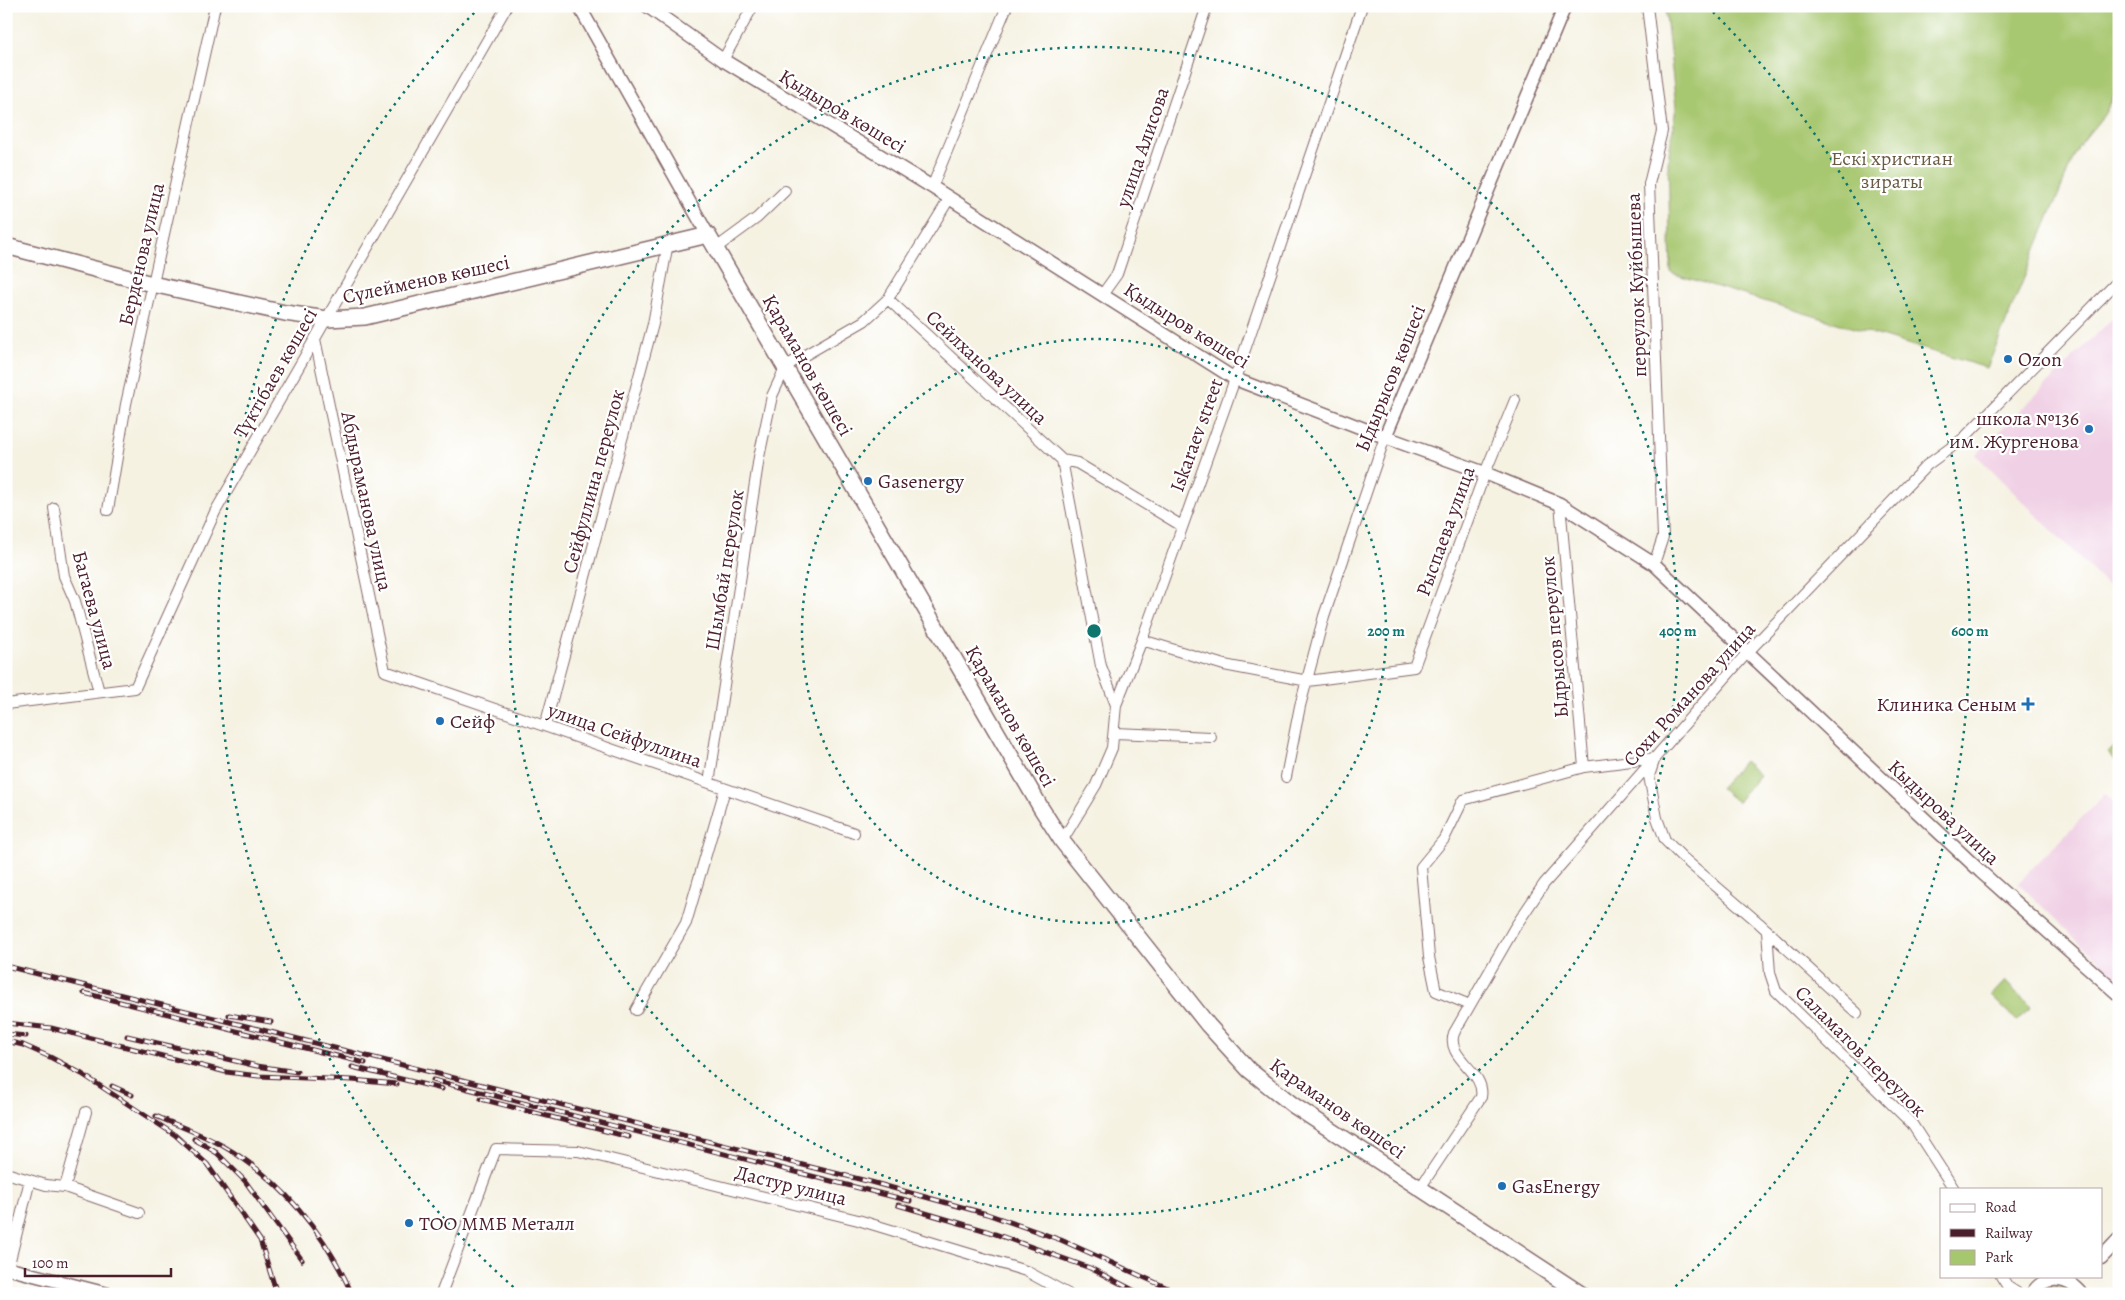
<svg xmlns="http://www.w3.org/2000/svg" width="2125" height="1300" viewBox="0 0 2125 1300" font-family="Alegreya,serif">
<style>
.built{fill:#f0d0e5}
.green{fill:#a7c76f;stroke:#78734d}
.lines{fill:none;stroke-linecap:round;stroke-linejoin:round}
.minor-casing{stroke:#86696b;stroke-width:12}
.tertiary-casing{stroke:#86696b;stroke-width:15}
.secondary-casing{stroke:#86696b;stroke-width:18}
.minor{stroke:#fff;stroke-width:10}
.tertiary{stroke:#fff;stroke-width:12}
.secondary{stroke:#fff;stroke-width:15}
.rail-casing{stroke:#4a1f2b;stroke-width:5}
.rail{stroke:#fff;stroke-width:3;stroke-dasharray:9;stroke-linecap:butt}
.ring{fill:none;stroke:#0f766e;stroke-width:2.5;stroke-dasharray:2.5 5}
.poi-dot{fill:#1f6fb2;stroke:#fff;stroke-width:2}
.labels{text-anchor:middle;stroke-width:4.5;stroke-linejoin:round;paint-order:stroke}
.street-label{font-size:20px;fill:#4a1f2b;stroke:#fff}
.park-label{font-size:20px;fill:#6b5a43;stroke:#fff}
.poi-label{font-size:20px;fill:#4a1f2b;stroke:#fff;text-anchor:start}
.centre{fill:#0f766e;stroke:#fff;stroke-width:2.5}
.ring-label{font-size:15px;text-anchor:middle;font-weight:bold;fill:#0f766e;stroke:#fff;stroke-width:4.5;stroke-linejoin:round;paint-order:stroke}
</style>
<rect width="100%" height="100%" fill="#fff"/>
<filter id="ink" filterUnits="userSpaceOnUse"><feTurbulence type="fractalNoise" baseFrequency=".02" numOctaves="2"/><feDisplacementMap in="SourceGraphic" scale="10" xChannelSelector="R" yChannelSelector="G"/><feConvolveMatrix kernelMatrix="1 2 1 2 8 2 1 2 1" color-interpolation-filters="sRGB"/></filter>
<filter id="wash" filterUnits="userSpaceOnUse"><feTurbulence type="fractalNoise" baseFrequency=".0096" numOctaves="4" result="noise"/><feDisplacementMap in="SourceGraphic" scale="20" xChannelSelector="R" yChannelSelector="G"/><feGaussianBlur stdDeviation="1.12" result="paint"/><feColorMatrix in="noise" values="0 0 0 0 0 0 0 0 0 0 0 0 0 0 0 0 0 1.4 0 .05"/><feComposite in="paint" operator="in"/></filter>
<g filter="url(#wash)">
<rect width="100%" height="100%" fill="#f5f2e2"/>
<path class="built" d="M2119,312V597L1976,455Z
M2105,794L2119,808V981L2018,883Z"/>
<path class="green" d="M1665,6H2119V86L2104,115L2078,147L1987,368L1671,273L1668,160L1676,107Z
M2119,742V763L2108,753Z
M1744,761L1760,775L1737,802L1720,788Z
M2005,981L2031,1007L2017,1021L1991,996Z
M2055,1286L2064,1287L2074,1294H2040L2046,1288Z"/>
</g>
<g filter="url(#ink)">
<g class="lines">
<defs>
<path id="minor" d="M1647,6L1662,131L1649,184L1663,537L1654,564
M723,60L753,6
M932,187L1007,6
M716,248L757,218L785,191
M1102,295L1117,274L1207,6
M888,299L1062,460L1077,463L1182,526
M315,339L385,671L854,833
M1062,460L1101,666L1116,705
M1560,504L1584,767
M54,508L64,576L75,601L99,692
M108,510L126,404L215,6
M1142,640L1224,665L1308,681L1414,667L1485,473L1515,400
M6,704L135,688L215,512L507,6
M545,726L653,324L668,243
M1115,733L1211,737
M1286,777L1300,706L1324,616L1385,437
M709,783L759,457L772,396L786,366L864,321L888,299L949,199
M1062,841L1096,785L1112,748L1116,705L1142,640L1235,379L1362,6
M1767,930L1770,973L1776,991L1912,1124L1954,1189
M1470,1005L1436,991L1429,957L1421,867L1444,839L1463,800L1584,767L1655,758L1649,776L1657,818L1665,840L1682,857L1759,923L1857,1013
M636,1010L686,923L725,789
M6,1173L46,1185L65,1187L139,1213
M65,1187L86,1112
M1420,1188L1481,1097C1486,1071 1445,1059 1454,1033L1515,927L1544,884L1747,653L1927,465L1964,438L2119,280
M8,1268L30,1180
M2001,1276L2008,1287L2019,1294
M441,1294L496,1149L578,1151L858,1220L1026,1271L1068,1294"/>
<path id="tertiary" d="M579,6L708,235
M647,6L723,60L932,187L1235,379L1385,437L1485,473L1560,504L1654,564L1981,872L2119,995
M1385,437L1565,6
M2101,1258L2119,1239
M6,1268L108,1294
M2032,1294C2044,1273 2069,1277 2082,1294"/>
<path id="secondary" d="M6,246L152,284L285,313L327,319L365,317L708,235L1041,808L1062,841L1208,1025L1249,1070L1293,1105L1581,1294"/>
</defs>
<use href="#minor" class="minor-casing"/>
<use href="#tertiary" class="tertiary-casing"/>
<use href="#secondary" class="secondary-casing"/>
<use href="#minor" class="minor"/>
<use href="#tertiary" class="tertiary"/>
<use href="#secondary" class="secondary"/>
<defs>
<path id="rail" d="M6,966L871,1182L987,1214L1061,1240L1181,1294
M84,993L365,1063
M229,1015L271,1022
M6,1023L51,1028L226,1072L259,1076L352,1080L397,1084
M6,1034L26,1036
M127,1036L257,1066L297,1072
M6,1041L23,1045L50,1057L82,1074L175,1135L207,1164L260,1240L277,1294
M352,1067L442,1089
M433,1080L910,1201
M112,1086L132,1095
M481,1099L629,1137
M156,1116C178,1126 202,1134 223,1146C281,1179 325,1233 352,1294
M194,1139L217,1153L245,1181L302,1260
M898,1205L987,1231L1090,1268L1141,1294"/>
</defs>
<use href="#rail" class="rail-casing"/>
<use href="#rail" class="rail"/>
</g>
</g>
<g class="ring">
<circle cx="1094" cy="631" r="292"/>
<circle cx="1094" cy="631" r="584"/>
<path d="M519 1292A876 876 0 0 1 475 12M1713 12A876 876 0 0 1 1669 1292"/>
</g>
<g class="poi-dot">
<circle cx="2008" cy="359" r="5"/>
<circle cx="2089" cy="429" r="5"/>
<circle cx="868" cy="481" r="5"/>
<path d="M2025.5 696.5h5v5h5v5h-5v5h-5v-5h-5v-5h5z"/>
<circle cx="440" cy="721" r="5"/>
<circle cx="1502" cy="1186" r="5"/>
<circle cx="409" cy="1223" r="5"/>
</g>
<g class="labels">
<g class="street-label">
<text transform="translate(843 111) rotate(31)" y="7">Қыдыров көшесі</text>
<text transform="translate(1142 147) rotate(-71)" y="7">улица Алисова</text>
<text transform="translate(141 254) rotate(-77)" y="7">Берденова улица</text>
<text transform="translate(426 279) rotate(-12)" y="7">Сүлейменов көшесі</text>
<text transform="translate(1636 285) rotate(-92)" y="7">переулок Куйбышева</text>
<text transform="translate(1187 325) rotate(32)" y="7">Қыдыров көшесі</text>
<text transform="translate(808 365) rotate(60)" y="7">Қараманов көшесі</text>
<text transform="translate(987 367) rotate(43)" y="7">Сейлханова улица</text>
<text transform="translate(275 373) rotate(-60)" y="7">Түктібаев көшесі</text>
<text transform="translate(1390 378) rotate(-68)" y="7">Ыдырысов көшесі</text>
<text transform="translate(1196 435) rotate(-70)" y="7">Iskaraev street</text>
<text transform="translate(593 481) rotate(-75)" y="7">Сейфуллина переулок</text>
<text transform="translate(367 501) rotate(78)" y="7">Абдыраманова улица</text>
<text transform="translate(1445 531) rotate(-70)" y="7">Рыспаева улица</text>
<text transform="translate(724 570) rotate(-81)" y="7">Шымбай переулок</text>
<text transform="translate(95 610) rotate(75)" y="7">Багаева улица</text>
<text transform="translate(1554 637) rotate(-95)" y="7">Ыдрысов переулок</text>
<text transform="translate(1689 694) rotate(-48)" y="7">Сохи Романова улица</text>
<text transform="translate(1011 716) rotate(60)" y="7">Қараманов көшесі</text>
<text transform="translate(625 735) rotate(19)" y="7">улица Сейфуллина</text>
<text transform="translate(1944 812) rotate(43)" y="7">Кыдырова улица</text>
<text transform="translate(1861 1051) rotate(45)" y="7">Саламатов переулок</text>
<text transform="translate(1338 1108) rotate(35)" y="7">Қараманов көшесі</text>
<text transform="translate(791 1185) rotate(14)" y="7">Дастур улица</text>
</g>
<g class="park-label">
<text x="1892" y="165">Ескі христиан<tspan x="1892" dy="23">зираты</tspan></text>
</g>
<g class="poi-label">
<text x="2018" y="366">Ozon</text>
<text x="2079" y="425" text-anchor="end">школа №136<tspan x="2079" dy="23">им. Жургенова</tspan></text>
<text x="878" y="488">Gasenergy</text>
<text x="2017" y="711" text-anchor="end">Клиника Сеным</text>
<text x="450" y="728">Сейф</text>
<text x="1512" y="1193">GasEnergy</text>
<text x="419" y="1230">ТОО ММБ Металл</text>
</g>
</g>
<circle cx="1094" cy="631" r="8" class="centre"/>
<g class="ring-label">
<text x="1386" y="636">200 m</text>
<text x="1678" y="636">400 m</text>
<text x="1970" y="636">600 m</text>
</g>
<rect width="2125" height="1300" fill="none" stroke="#fff" stroke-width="25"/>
<rect x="1940" y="1188" width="162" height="90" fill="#ffffff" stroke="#b7a5aa"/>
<rect x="1950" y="1204" width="25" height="8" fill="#ffffff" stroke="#b7a5aa"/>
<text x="1985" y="1212" font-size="15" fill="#4a1f2b">Road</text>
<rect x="1950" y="1229" width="25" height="8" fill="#4a1f2b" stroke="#b7a5aa"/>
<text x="1985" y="1238" font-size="15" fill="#4a1f2b">Railway</text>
<rect x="1950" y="1250" width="25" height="15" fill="#a7c76f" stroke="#b7a5aa"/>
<text x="1985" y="1262" font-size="15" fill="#4a1f2b">Park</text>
<path d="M25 1268v8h146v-8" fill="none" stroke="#4a1f2b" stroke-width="2.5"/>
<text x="32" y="1268" font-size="15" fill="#4a1f2b" stroke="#ffffff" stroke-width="4" paint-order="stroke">100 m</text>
</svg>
